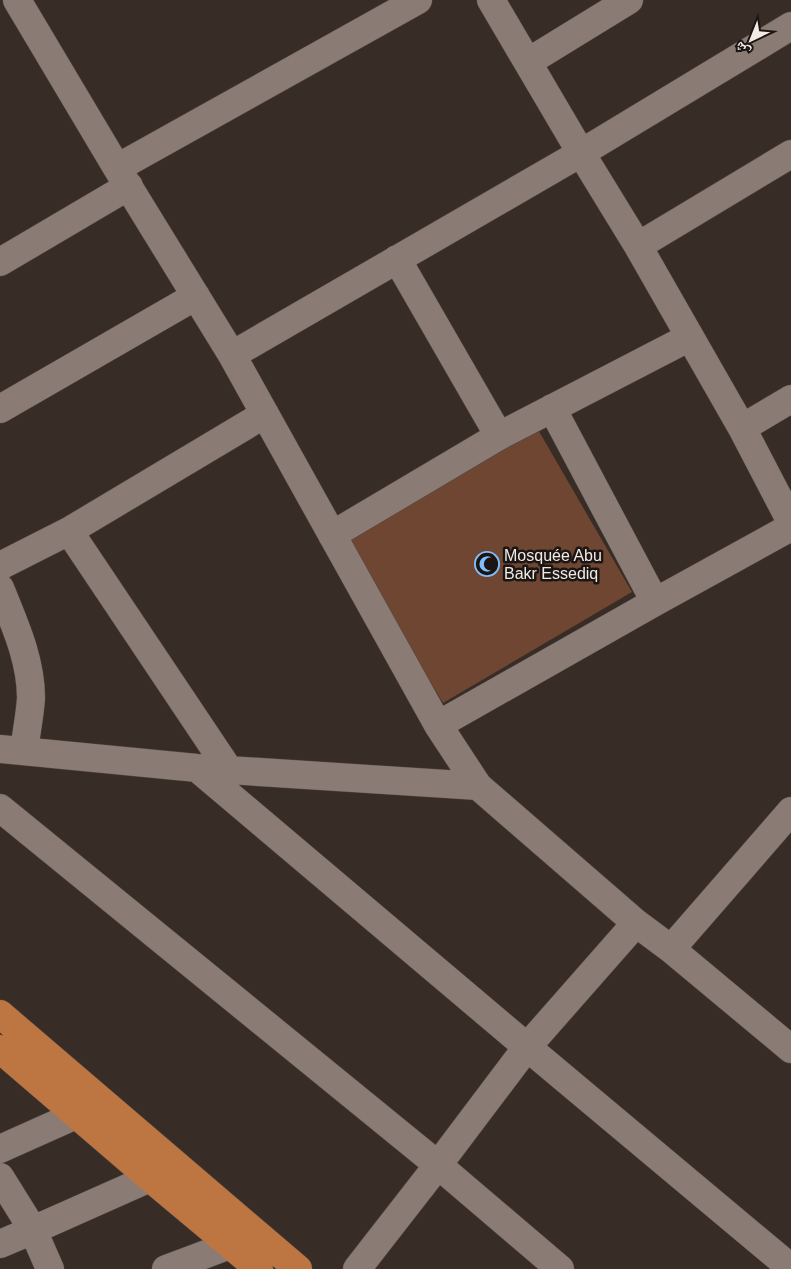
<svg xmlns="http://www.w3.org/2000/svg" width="791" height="1269" viewBox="0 0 791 1269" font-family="Helvetica,'Noto Naskh Arabic',sans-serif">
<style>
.building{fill:#6e4632}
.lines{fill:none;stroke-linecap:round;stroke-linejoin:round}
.minor-casing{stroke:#524742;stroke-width:29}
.major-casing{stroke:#524742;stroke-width:29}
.minor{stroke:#8a7b74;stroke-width:28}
.major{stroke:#bd7641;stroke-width:28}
.labels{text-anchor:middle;stroke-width:5;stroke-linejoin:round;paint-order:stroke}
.poi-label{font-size:16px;fill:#f2e9e5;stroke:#1b1613;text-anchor:start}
</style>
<rect width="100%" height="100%" fill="#382c26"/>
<path class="building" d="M533,421L632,592L443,703L342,536Z"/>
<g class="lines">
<defs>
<path id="minor" d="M17,0L117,168L232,355L438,725L478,786L636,923L671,949L791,1049
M491,0L581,153L638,246L742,428L791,522
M528,62L629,0
M117,168L418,0
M638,246L791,154
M397,259L499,436
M0,262L129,186
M232,355L581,153L791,26
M552,408L655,602
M0,409L196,296
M742,428L791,399
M69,531L229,770
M332,535L499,436L690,337
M0,566L69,531L265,414
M0,588C14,623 31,659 31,698C30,715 26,734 24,751
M438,725L655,602L791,527
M0,749L197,768L478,786
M197,768L527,1047L791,1268
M0,808L438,1165L560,1269
M671,949L791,811
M0,1149L76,1115
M0,1177L33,1230L50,1269
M0,1244L33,1230L150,1178L169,1167
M166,1269L230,1245
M357,1269L438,1165L527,1047L636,923"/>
<path id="major" d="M0,1014L298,1269
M0,1049L150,1178L259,1269"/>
</defs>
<use href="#minor" class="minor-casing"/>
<use href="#major" class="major-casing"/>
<use href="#minor" class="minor"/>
<use href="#major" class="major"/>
</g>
<defs>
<symbol id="mosque-ring" viewBox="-11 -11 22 22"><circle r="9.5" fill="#1b1613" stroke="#80bdfa" stroke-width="1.5"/><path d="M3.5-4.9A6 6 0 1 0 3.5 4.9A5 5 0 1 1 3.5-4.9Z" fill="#80bdfa"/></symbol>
</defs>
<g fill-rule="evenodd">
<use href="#mosque-ring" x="473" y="550" width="28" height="28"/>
</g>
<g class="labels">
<g class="poi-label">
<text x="504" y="561">Mosquée Abu<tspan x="504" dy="18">Bakr Essediq</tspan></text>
</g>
</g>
<g transform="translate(751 40) rotate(223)" stroke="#1b1613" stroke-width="4" paint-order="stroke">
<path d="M0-4L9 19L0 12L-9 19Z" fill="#f2e9e5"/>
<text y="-8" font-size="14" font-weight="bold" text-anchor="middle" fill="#f2e9e5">ش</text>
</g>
</svg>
